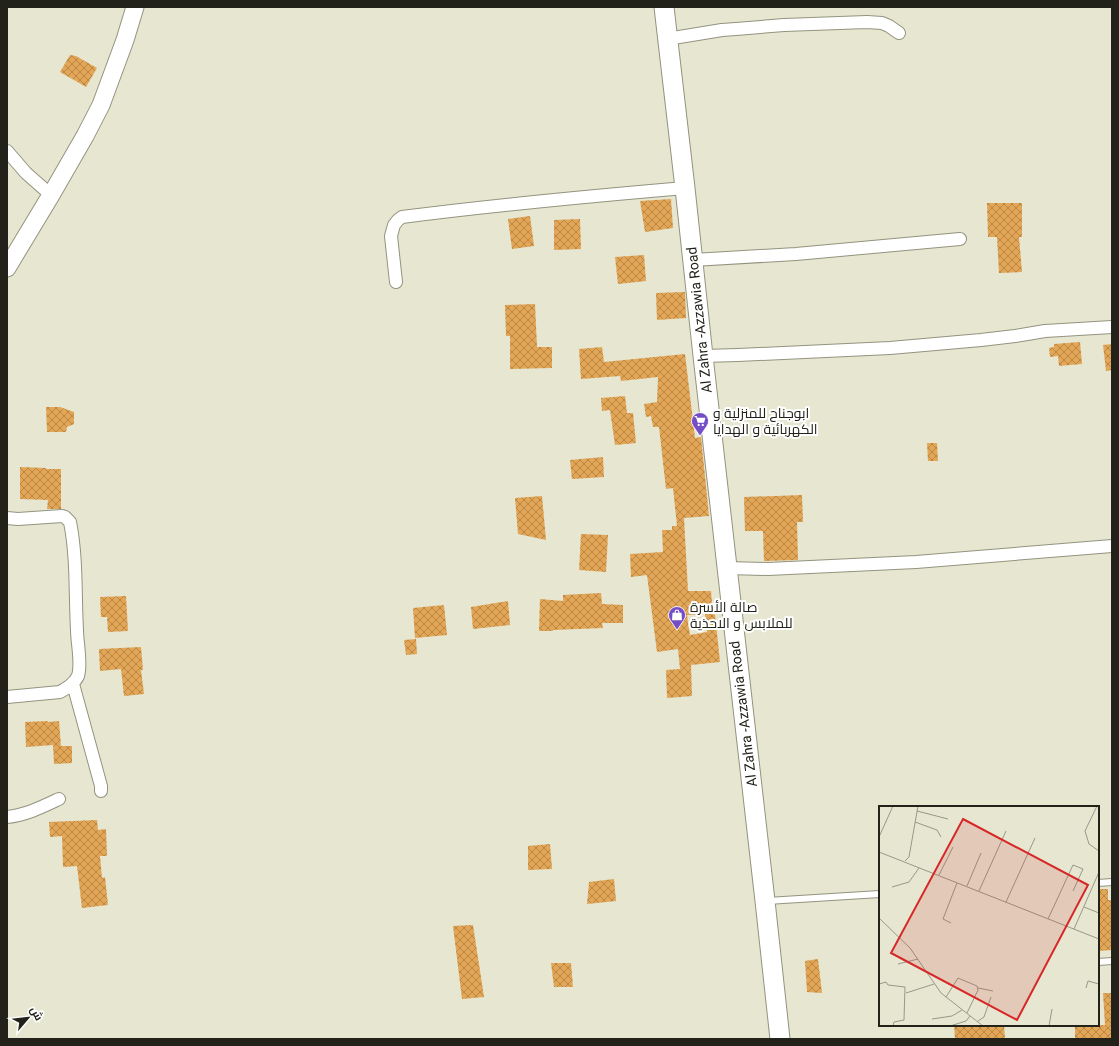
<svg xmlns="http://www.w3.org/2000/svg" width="1119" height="1046" viewBox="0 0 1119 1046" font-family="Roboto,Cairo,sans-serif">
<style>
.building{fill:url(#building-cross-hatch);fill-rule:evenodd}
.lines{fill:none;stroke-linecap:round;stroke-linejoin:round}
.service-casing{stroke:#93937f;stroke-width:8}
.minor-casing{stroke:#93937f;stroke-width:14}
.secondary-casing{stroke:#93937f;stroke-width:19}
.primary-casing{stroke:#93937f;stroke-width:21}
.service{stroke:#fff;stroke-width:6}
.minor{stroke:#fff;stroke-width:12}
.secondary{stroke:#fff;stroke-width:17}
.primary{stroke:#fff;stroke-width:19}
.labels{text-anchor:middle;stroke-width:4;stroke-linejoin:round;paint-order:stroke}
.street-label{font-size:14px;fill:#22221a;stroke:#fff}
.poi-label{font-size:14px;fill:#22221a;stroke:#fff;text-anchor:start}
.inset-road{fill:none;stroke:#989888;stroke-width:1}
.view{fill:#d62828;fill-opacity:0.15;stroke:#d62828;stroke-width:2}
.inset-edge{fill:none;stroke:#22221a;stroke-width:2}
</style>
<defs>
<pattern id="building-cross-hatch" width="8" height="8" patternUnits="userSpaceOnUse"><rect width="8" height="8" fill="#e3a656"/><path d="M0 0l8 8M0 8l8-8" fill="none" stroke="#b88746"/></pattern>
</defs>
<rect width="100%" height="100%" fill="#e6e6d1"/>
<path class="building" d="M70,55L76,56L97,68L86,87L60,72Z
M671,199L673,228L645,232L640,201Z
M987,203H1022V237H1019L1022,272L999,273L997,237H988Z
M530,216L534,246L512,249L508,219Z
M580,219L581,249L554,250V220Z
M644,255L646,281L618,284L615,257Z
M685,292L686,318L657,320L656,293Z
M535,304L537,347H552V368L510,369V336H506L505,305Z
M1080,342L1082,364L1059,366L1058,356L1050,357L1049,348L1054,347V344Z
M1112,344V370L1106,371L1103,345Z
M602,347L604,362L685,354L695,438L701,437L709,516L684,518L688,591H711L713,615L715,614L720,662L691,665L692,696L667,698L666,670L680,669L678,649L657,652L647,575L631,577L630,554L663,552L662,530H672V526H677L673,488L666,489L659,427H653L651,416L646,417L644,404L657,402L658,377L621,381L620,376L581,379L579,349ZM705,614L707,632L690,635L687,615Z
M625,396L627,413H633L636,443L615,445L610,410L602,411L601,398Z
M46,407H60L74,412V424L67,427L66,432H47Z
M927,443H937L938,461H928Z
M603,457L604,477L572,479L570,460Z
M20,467L46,468V469H61V509H47L48,500L20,499Z
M802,495L803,522H797L798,560L764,561L763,531H745L744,497Z
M542,496L546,540L518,534L515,498Z
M581,534L608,535L606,572L579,570Z
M601,593L602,604L623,605V623H602L603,628L553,630V631H539L540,599L563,601V595Z
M126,596L128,631L108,632L107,617H101L100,597Z
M508,601L510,625L473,629L471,607Z
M444,605L447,635L415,638L413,608Z
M416,639L417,654L406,655L404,640Z
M141,647L143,670H141L144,694L124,696L121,669L100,671L99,649Z
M48,721V722L59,721L61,746H72V763L54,764L53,745L26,747L25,722Z
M97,820L98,830L106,829L107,856H100L102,878L105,877L108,905L82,908L77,866L63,867L62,836L50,837L49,822Z
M550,844L552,869L528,870V846Z
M614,879L616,901L587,904L589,882Z
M1098,889H1108V900H1112V950L1098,951Z
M473,925L484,997L462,999L453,926Z
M818,959L822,993L807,992L805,961Z
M551,963H571L573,987H554Z
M1103,993H1112V1039H1075V1025H1105Z
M954,1025H1004L1005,1039H955Z"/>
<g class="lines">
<defs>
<path id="service" d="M1098,883L1112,882
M767,901L880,894
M1098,962L1112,961"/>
<path id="minor" d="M667,39L722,30L736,29L784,25L867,22L882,23L889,26L899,33
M7,151L26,173L51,195
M693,260L796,254L960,239
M396,282L391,236L394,225L398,220L402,217C496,205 591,196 685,188
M703,356L738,355L890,348L981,340L1015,336L1045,331L1112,327
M7,518L18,519L62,516L65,517L70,522C77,557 75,594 77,630C77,643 82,663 78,676C74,684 67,688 60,692L7,697
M727,568L768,569L916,562L1112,546
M73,684L101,786V791
M7,817C26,815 42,807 59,799"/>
<path id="secondary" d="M7,268L51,195L85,136L101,105L125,40L135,7"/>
<path id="primary" d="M664,7L685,188L703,356L765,901L780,1039"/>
</defs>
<use href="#service" class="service-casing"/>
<use href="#minor" class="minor-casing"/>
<use href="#secondary" class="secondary-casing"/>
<use href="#primary" class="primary-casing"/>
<use href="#service" class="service"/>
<use href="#minor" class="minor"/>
<use href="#secondary" class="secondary"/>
<use href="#primary" class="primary"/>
</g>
<defs>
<symbol id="supermarket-pin" viewBox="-11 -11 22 30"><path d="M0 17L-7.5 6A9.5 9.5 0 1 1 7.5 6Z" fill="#744ec7" stroke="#fff"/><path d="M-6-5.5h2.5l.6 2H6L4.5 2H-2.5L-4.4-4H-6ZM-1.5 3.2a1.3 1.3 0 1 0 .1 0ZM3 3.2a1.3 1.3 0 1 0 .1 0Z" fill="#fff"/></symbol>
<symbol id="shop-pin" viewBox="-11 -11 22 30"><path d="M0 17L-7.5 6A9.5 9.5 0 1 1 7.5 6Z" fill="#744ec7" stroke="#fff"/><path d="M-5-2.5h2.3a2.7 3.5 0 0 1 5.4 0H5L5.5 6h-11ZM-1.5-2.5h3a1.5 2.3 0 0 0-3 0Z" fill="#fff"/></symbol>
</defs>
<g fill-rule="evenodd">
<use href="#supermarket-pin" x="690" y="411" width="20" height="27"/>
<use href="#shop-pin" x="667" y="605" width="20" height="27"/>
</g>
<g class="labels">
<g class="street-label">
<text transform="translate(699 320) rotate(-96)" y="5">Al Zahra -Azzawia Road</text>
<text transform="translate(743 714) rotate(-97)" y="5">Al Zahra -Azzawia Road</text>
</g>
<g class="poi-label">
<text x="713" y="418">ابوجناح للمنزلية و<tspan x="713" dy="16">الكهربائية و الهدايا</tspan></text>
<text x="690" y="612">صالة الأسرة<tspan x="690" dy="16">للملابس و الاحذية</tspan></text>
</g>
</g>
<g transform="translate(879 806)">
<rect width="220" height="220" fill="#e6e6d1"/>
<path class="inset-road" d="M218,0L206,25L210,38L220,45M38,5L69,13M36,16L58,24L62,31M0,31L14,0M0,46L220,133M26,55L30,51L39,0M60,69L74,41M88,80L102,47M13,81L30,76L40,62M100,85L127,25M127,96L156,32M205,101L220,107M0,112L31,142L62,187L104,220M169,113L194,59L204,63L194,85M72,117L64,113L78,77M195,123L220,66M19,158L39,153M0,178L7,176L9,179L26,181L25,214L15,216L14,220M99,182L114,185M207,182L209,175L220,178M27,187L55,178M67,191L79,172L98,180L99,184L88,207M53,213L73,210L83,204M99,215L105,211L112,191M71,220L87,215L91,210M170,220L173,203"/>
<path class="view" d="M84,13L209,79L138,214L12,147Z"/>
<rect width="220" height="220" class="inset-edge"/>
</g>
<rect width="1119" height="1046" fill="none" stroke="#22221a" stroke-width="16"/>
<g transform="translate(28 1018) rotate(62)" stroke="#ffffff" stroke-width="3" paint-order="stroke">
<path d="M0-3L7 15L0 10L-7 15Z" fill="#22221a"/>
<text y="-6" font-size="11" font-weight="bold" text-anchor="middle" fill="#22221a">ش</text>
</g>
</svg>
